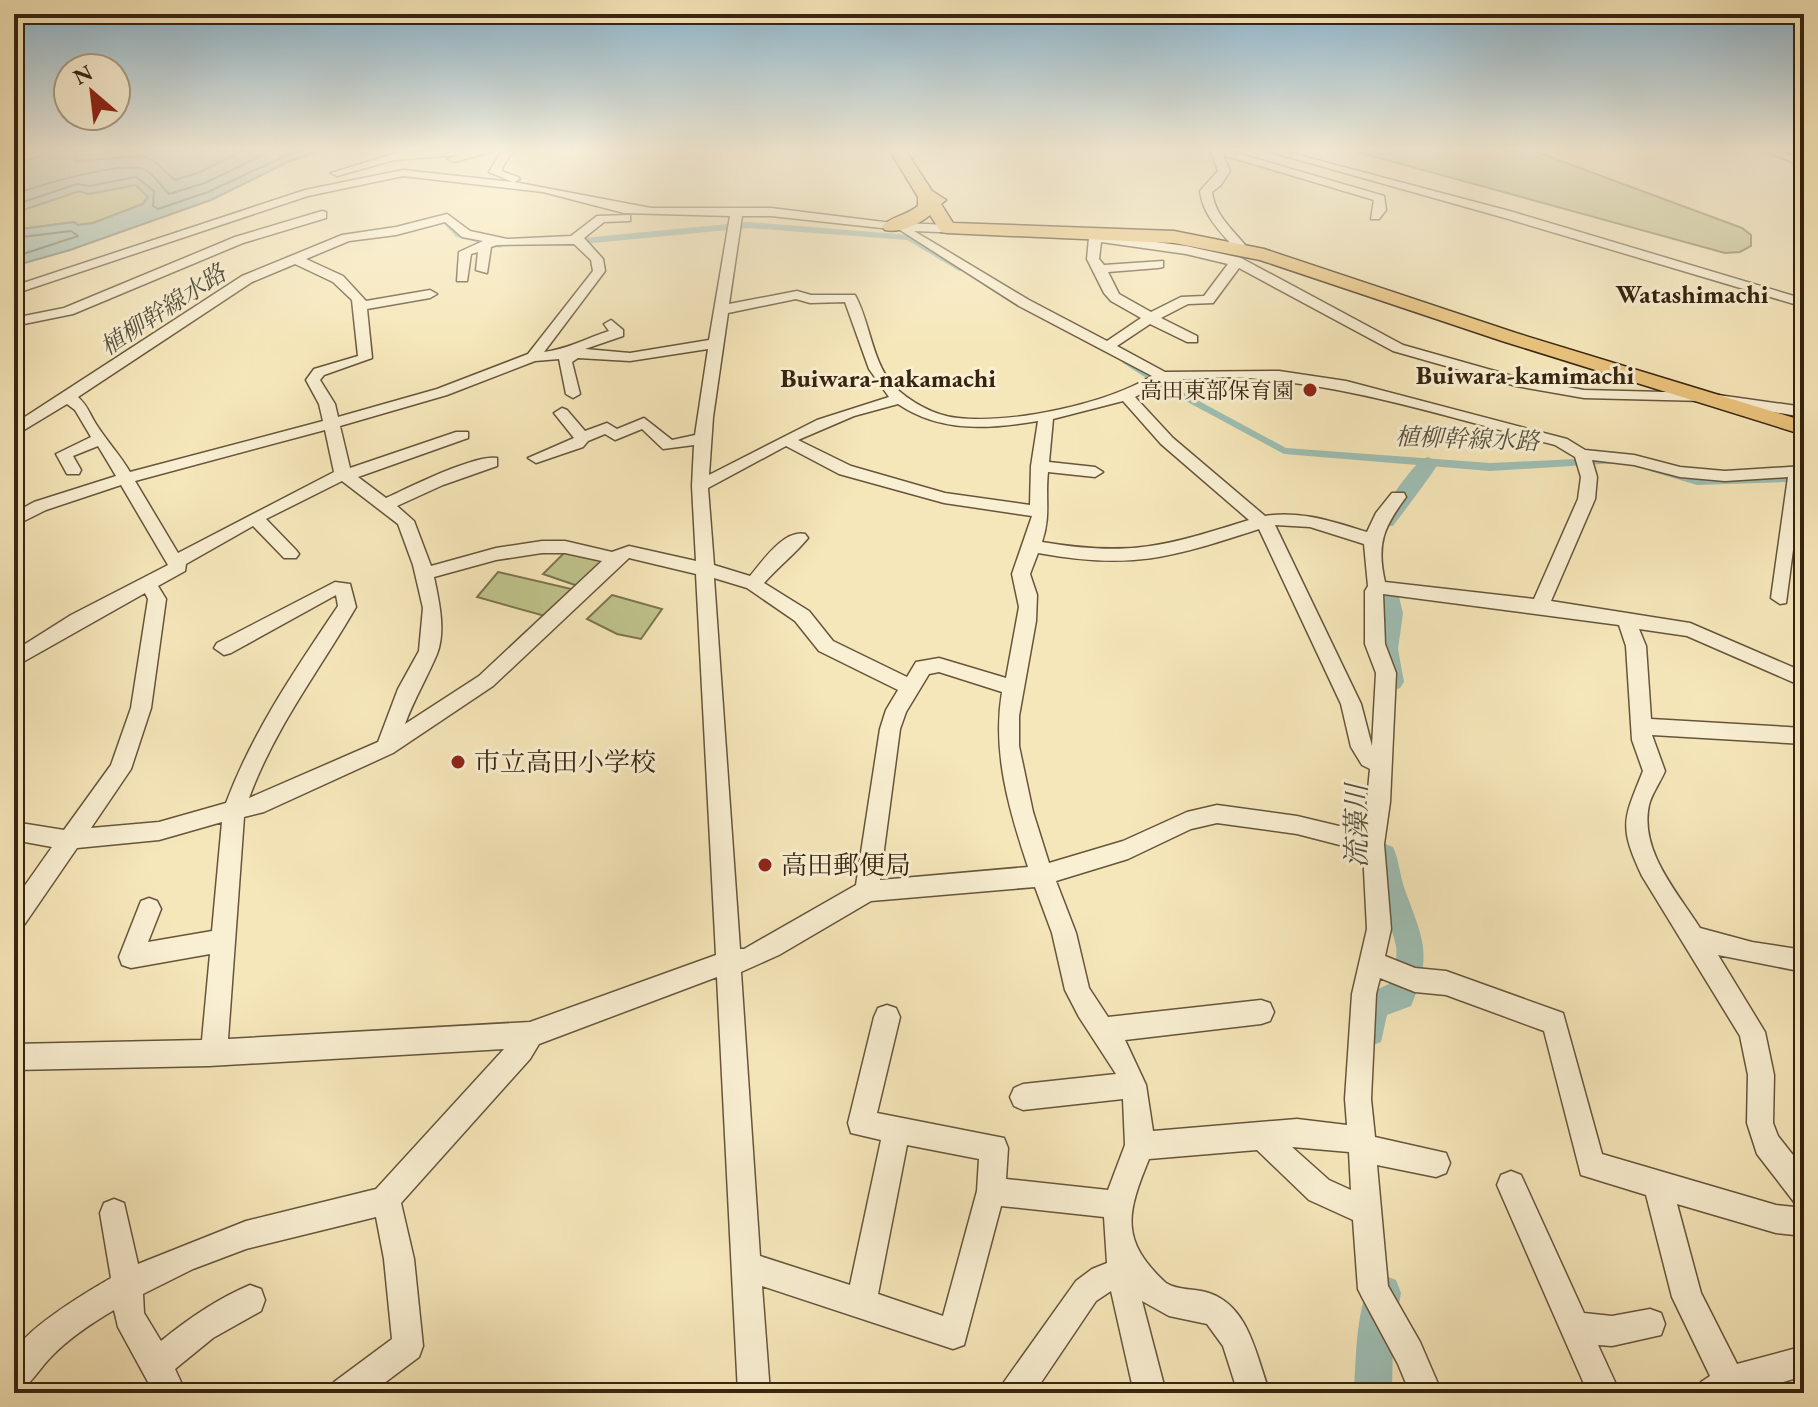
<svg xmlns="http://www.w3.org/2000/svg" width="1818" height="1407" viewBox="0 0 1818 1407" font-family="'EB Garamond','Noto Serif JP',serif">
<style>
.green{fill:#c0c48d;stroke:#7b744f;stroke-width:2}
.water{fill:#9ebfb5;stroke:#748173;stroke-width:2}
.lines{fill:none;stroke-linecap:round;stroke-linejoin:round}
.shore{stroke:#6a7263;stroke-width:2}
.canal{fill:#9ebfb5;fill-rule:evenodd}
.river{fill:#9ebfb5;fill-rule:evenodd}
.minor-casing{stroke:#66553b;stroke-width:3}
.highway-casing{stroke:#362411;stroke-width:3}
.minor{fill:#f9efd2;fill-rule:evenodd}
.highway{fill:#ebc47d;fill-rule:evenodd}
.poi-dot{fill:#8f2418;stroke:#f9efd2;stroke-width:3}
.labels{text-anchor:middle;stroke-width:6;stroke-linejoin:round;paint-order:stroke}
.far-poi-label{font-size:22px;fill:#362411;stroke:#f9efd2;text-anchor:end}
.far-water-label{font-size:24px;font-style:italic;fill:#555242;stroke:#f9efd2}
.far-quarter-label{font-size:26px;font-weight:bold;fill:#362411;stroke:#f9efd2}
.poi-label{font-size:26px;fill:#362411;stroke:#f9efd2;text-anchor:start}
.water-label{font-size:28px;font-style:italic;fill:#555242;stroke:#f9efd2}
</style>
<rect width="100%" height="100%" fill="#f6e7ba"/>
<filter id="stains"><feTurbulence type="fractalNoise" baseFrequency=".0025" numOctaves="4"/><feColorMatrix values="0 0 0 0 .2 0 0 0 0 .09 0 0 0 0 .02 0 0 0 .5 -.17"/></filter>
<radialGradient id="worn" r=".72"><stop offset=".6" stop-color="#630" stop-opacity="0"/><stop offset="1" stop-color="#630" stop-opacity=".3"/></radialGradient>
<path class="green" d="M1354,151H1534L1742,228L1751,235V246L1740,252L1725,253Z
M136,185L148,196L143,204L93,223L78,225L74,222L14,230V213L79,191L89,194Z
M567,550L612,561L584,588L543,574Z
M498,572L580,591L552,618L477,597Z
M612,595L662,609L641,639L617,634L587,619Z"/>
<path class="water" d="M54,151H325L290,161L211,200L70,250L14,266V230L74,222L78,225L93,223L143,204L148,197L136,185L88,194L79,191L14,213V164Z"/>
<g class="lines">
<path class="shore" d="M74,151L75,161L142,156L154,161L175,180L200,172L242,151
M14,194C38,186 127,158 147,171C155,176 162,187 169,194L205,183L271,151
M14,205L77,184L89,186L136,177L154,191L153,206L158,209L208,192L296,151
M14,238L71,231L78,236L14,257"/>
<path class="canal" d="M439,218L450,220L462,233L504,245L500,248L456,237L444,224L436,223V219Z
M749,222L909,235L967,269L959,271L907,240L749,228L583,244L579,241L583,238Z
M1127,358L1154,374V378H1146L1123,363V359Z
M1160,380L1286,448L1490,463L1618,457L1624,460L1618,463L1490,471L1284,454L1156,385V381Z
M1654,464L1697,477L1787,474L1793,478L1787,482L1697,485L1650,471V465Z"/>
<path class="river" d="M1428,457L1438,463C1436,470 1401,515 1393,526H1379L1376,521C1386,506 1413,461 1428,457Z
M1389,586L1397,589L1403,613L1398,649L1404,682L1400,688L1392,691L1384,688C1370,664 1381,639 1381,613C1381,603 1376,597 1381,589Z
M1383,843L1393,847C1399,860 1400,876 1405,890C1423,940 1433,953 1411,1006L1387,1015L1381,1042L1370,1046L1359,1042C1352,1025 1356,1010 1365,995L1389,984C1394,972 1398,959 1396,946C1391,916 1360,876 1373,847Z
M1383,1275L1396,1280L1401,1293L1393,1338L1392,1393H1354C1356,1355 1356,1316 1370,1280Z"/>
<defs>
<path id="minor" d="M431,151H494L454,162L448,159L457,155L394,160L337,176L331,173L393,154Z
M516,151L509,156L501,171L518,177L520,179L514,182L651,208H771L884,222L968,226L970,229L964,233L914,231L1029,300L1107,341L1141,318L1111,301L1104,293L1087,259L1089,238L1095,234L1186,246L1241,258L1403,345L1523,379L1584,390L1704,393L1804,407V417L1704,401L1584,398L1516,386L1393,351L1239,268L1213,303L1188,304L1161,318L1197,336V342H1187L1150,324L1117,346L1165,372L1279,371L1346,381L1567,439L1585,450L1634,455L1680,467L1725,471L1804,466L1786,603L1780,604L1771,598L1788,477L1725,481L1680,477L1634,465L1592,460L1597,477L1595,499L1551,601L1690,623L1804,672V687L1687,636L1639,629L1646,646L1651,719L1804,728V744L1652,735L1665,771C1660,783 1652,793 1649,805C1639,851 1678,893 1700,928L1752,942L1804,950V972L1718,955L1765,1032L1774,1075L1773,1123L1778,1136L1804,1169V1206L1794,1202L1757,1154L1747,1123L1748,1075L1740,1036L1642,876C1618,825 1624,819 1643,771L1632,740L1626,646L1619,625L1383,594L1385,644L1396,673L1390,802L1384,844L1391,929L1385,956L1415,968L1446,971L1563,1013L1602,1154L1776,1205L1804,1208V1236L1776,1233L1677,1204L1701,1293L1737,1364L1804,1346V1376L1745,1393H1696L1701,1382L1710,1376L1672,1297L1646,1195L1581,1175L1544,1031L1446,995L1415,992L1380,978L1376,994L1371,1099L1375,1137L1446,1153L1450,1163L1446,1173L1436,1177L1377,1165L1388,1286L1420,1342L1442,1393H1410L1398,1364L1363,1299L1358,1289L1353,1220L1309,1200L1257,1150L1149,1159C1127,1213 1119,1240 1166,1283C1178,1291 1195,1288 1209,1293C1250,1307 1256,1357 1270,1393H1238L1223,1346L1207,1324L1169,1316L1142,1301L1166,1393H1134L1111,1291L1096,1301L1034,1393H999L1004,1382L1076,1281L1092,1269L1107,1263L1104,1217L1001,1206L964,1345L953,1349L762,1286L770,1393H738L717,977L539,1044L530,1059L401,1203L414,1259L423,1346L419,1357L371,1393H329L334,1382L392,1339L384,1259L376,1217L246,1249L193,1269L143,1294L144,1313L161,1341C188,1319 217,1299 250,1285L261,1289L265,1300L261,1311L213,1338L175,1369L186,1393H154L118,1327L114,1310C92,1323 69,1338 51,1357C38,1370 31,1386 14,1393C14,1381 12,1366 14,1355C19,1332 90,1290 111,1278L100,1213L104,1203L114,1199L124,1203L138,1264L246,1221L376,1189L504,1049L209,1066L14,1070V1044L202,1040L210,954L131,968L122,965L119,957L141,901L149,898L157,901L161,909L148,942L212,931L222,822L159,840L77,848L22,928L14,931V901L52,847L14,840V822L64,830L111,765L131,708L148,599L145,593L14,667V651L71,615L168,565L121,485L46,510L14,526V513L34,502L116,476L98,446L73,456L81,470L79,474H67L56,454L91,437L75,410L67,404L14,436V424L242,276L342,235L396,227L447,214L470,231L507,239L571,236L597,216L630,215V221L604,222L584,238L603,259L605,271L544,352C568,349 587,338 609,331L604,324L611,320L623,330V336L585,349L630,353L709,340L730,216L624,213L543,192L403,176L308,196L14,294V286L305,190L403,170L513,182L489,172L501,152ZM742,216H771L900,230L1019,306L1152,376C1106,404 1013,424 958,418C935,416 908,401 893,385C872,362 870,322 855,295H811L797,291L729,304ZM445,222L462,237L483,241L459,252L457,281H467L471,254L478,252L476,270L487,273L491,247L497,245L574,244L591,260L593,271L528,354L437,389L338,417L335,404L320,380L324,375L372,358L367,309L430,298L437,294L430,290L366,301L343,276L306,259L349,241L396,235ZM1101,242L1186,254L1228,264L1204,296L1181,297L1151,312L1119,294L1108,272L1158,268L1163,267V261L1104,265L1099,259ZM295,264L333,282L352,300L358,356L314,369L306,380L319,404L323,421L130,472C120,455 106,440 96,424C89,413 88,406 78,397L252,282ZM796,299L810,303L845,302L869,369L889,397L817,420L709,475L713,417L728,313ZM708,349L695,435L672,440L644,418L617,429L607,423L585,431L567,410L562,408L554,413L574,438L528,458L536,463L583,447L588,441L605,434L615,440L642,429L663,449L694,445L692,486L696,561L629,546L612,552L565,541H542L496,548L431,566L414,521L397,506L443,485L497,466V458C475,454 408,488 386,498L358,477L468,438V432H456L350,468L340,426L447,395L535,361L559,359L566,394L573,398L580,394L572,362L578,358L630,361ZM1230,377C1342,382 1448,417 1555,445L1575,457L1581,477L1578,499L1534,599L1385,582C1376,543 1384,527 1406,497L1404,493H1392L1376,513L1367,532C1334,522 1301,510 1265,516L1173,438L1135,397L1166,380ZM1123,401L1161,444L1249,520C1166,546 1130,557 1042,542C1051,515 1045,500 1048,472L1095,477L1103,472L1095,467L1049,462L1053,419ZM898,404C941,433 989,429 1038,421L1031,466L1030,505L945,493L851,466L798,440L854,416ZM325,430L334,472L178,553L135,481ZM786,446L839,474L944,503L1032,516L1012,574L1019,607L1006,678L939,658L916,662L907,677L833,641L809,611L764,583C778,567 795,554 808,538L805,534C784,529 762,562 750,576L714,565L708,488ZM342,481L398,524L413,565L423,608L419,651L398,689L378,742L249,798C275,727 319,671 356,607L350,584L335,582L217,643L214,648L224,655L231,653L336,595L338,606C295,670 253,731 226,803L159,822L91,828L131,769L151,708L166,599L158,586L185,571L186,564L253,526L284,558H296L299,554L296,550L266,519ZM1275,525L1310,527L1364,544L1368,586L1365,591V644L1376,673L1372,746L1361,704ZM1259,529L1341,704L1351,747L1362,765L1370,769L1364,832L1297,816L1217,805L1187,812L1123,841L1049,863L1033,812L1019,746V716L1036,621L1037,595L1030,574L1038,553C1132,570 1170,558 1259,529ZM542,553H565L602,561L479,676L405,724C414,699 427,678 437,654C446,631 439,601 434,577L496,560ZM629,558L696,574L716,955L530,1022L228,1039L244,817L264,812L393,753L493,686ZM714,578L747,588L795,621L819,651L898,690L886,710L880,729L856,885L744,949H740ZM939,672L1002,692C992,752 1009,810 1028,867L880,880L900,729L906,712L929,674ZM1217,823L1297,834L1363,851L1367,929L1352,994L1345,1099L1347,1125L1297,1119L1153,1131L1146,1085L1125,1040L1261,1024L1270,1021L1274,1012L1270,1003L1261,1000L1108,1017L1089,988L1076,933L1056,881L1128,859L1191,829ZM1035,887L1052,933L1065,990L1079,1017L1116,1074L1023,1084L1014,1088L1010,1097L1014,1106L1023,1110L1123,1099L1125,1145L1108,1190L1006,1179L1008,1148L1004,1138L877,1113L900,1017L896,1008L887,1005L878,1008L874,1017L848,1123L851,1133L881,1140L850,1285L760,1256L741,972L779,955L871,901ZM907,1145L979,1159L977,1191L943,1316L878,1294ZM1292,1147L1349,1152L1351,1190L1329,1180Z
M1211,151H1230L1384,196L1386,210L1379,219H1371L1374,200L1223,155L1230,171L1221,185L1212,192C1215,217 1235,231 1249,250L1239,253C1223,234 1203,217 1200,191L1218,171Z
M1267,151H1283L1513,212L1804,299V307L1505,218Z
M1766,151H1780L1804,160V167Z
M322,211L326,212V218L243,243L73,314L14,326V318L64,308L235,237Z
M1511,1171L1521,1175L1584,1313L1612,1316L1650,1309L1661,1313L1665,1324L1661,1335L1612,1346L1598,1345L1620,1393H1588L1497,1185L1501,1175Z"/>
<path id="highway" d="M890,151H906L932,191L946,200L941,204L953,223L1174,231L1264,249L1516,333L1804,421V435L1502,341L1260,260L1174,243L947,233L941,232L930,215C918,225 900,233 885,230L882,226C891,217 907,215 918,206V197Z"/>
</defs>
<use href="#minor" class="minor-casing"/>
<use href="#highway" class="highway-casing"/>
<use href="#minor" class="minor"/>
<use href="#highway" class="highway"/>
</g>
<linearGradient id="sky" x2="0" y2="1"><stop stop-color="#8ab8d4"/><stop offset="0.43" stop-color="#fbf4e0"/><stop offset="1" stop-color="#fbf4e0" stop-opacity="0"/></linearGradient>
<rect width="1818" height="348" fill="url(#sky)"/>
<g class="poi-dot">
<circle cx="1310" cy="390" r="8"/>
<circle cx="458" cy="762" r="8"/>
<circle cx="765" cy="865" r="8"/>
</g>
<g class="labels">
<g class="far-poi-label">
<text x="1294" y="398">高田東部保育園</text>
</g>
<g class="far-water-label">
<text transform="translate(163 310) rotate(-33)" y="8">植柳幹線水路</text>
<text transform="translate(1467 439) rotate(2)" y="8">植柳幹線水路</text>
</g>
<g class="far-quarter-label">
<text x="1692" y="303">Watashimachi</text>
<text x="1525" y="384">Buiwara-kamimachi</text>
<text x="888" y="387">Buiwara-nakamachi</text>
</g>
<g class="poi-label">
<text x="474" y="771">市立高田小学校</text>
<text x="781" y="874">高田郵便局</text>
</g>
<g class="water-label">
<text transform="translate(1356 826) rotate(-90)" y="10">流藻川</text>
</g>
</g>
<rect width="1818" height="1407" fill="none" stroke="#f6e7ba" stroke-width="48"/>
<rect x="16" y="16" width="1786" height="1375" fill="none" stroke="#362411" stroke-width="4"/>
<rect x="24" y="24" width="1770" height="1359" fill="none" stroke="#362411" stroke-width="2"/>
<g transform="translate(92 92) rotate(332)"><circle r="38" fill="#f9efd2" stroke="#ab9e85" stroke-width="2"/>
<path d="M0-6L14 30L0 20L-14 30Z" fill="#8f2418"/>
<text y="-12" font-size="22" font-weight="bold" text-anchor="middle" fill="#362411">N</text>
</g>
<rect width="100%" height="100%" filter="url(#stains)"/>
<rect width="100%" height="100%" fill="url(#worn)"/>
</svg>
